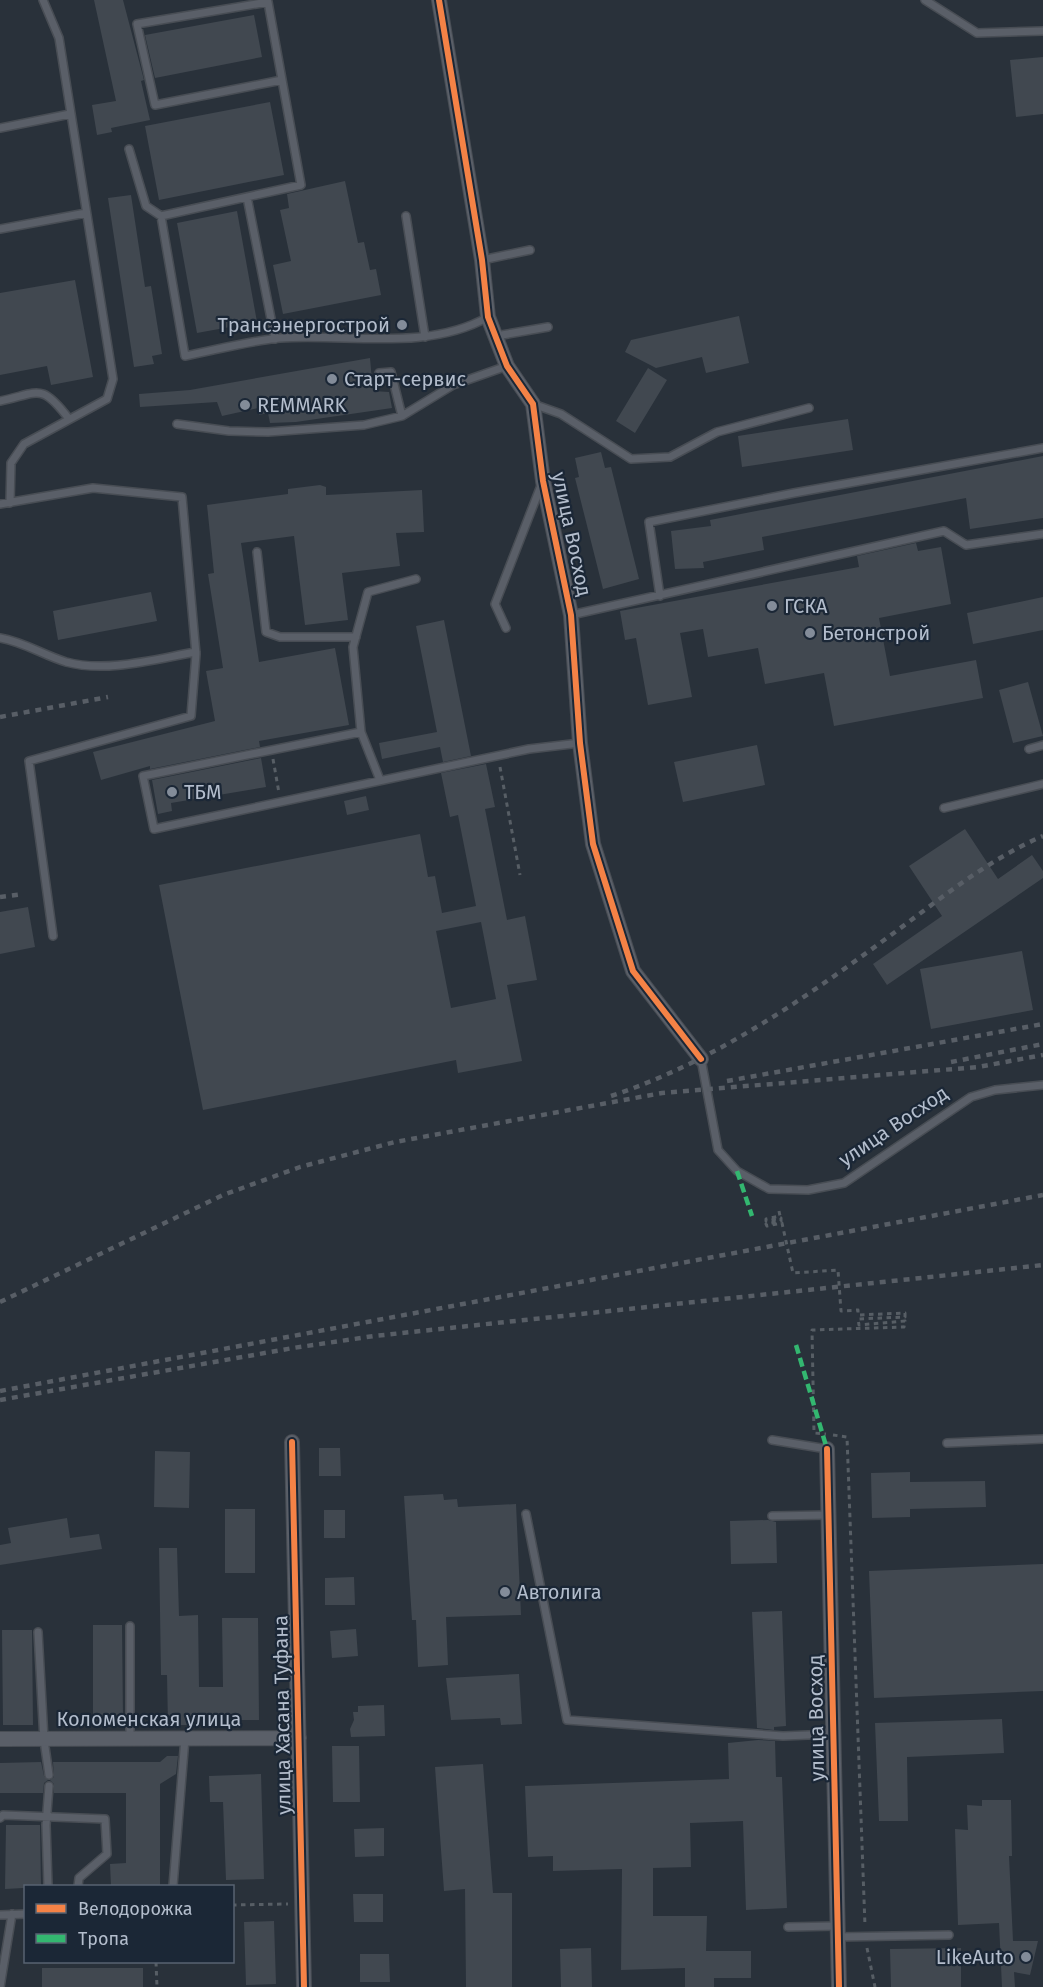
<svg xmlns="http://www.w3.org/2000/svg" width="1043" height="1987" viewBox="0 0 1043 1987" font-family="'Fira Sans',sans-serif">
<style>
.building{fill:#414850;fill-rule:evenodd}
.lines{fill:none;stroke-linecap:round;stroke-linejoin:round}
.lane-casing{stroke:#484d54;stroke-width:10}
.street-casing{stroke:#484d54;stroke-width:16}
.path{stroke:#575e65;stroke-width:3;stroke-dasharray:4.5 4.5;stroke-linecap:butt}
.lane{stroke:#5a5f68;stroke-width:7}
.street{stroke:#5a5f68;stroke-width:14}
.rail{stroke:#585e66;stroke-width:4.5;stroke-dasharray:6 6;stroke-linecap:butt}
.quiet{stroke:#33b770;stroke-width:4.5;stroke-dasharray:9 4.5;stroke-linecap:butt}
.cycleway-casing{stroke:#1b2736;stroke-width:10}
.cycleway{stroke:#f48246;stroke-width:6}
.poi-dot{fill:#838c99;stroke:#1b2736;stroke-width:2}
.labels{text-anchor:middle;stroke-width:4.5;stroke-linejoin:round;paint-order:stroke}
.poi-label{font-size:20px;fill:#b3bdcc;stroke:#1b2736;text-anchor:start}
.street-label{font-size:20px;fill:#b3bdcc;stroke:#1b2736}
</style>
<rect width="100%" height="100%" fill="#29313a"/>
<path class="building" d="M94,0H123L144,80L141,81L150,120L111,128L112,132L97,135L92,105L116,101Z
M254,15L262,57L155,78L145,35Z
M1043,57V114L1016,117L1010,60Z
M270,102L284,175L159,200L145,126Z
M345,181L358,243L364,242L370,270L376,269L381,295L283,314L273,265L291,261L280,210L289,208L287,194Z
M131,195L145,287L151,286L162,354L152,356L154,364L134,367L108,198Z
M237,211L257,322L197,333L177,223Z
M75,280L93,377L51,385L47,366L0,375V293Z
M739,316L749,363L706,373L702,357L656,368L625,352L631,340Z
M370,358L373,391L389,392L392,408L296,422L270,423L268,413L259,415L258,408L222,416L217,402L140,407L139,394L190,390Z
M648,368L667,380L635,433L616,421Z
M848,419L853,450L742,467L738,436Z
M601,452L605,468L611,467L639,579L603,589L575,478L579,477L575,458Z
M1043,456V518L970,529L966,498L762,537L764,550L703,562L704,568L675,569L671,531L711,526L710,520Z
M320,485L326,487V495L422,490L424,532L396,533L400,566L342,573L348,620L305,625L294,536L241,543L259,662L335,648L349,725L259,741L260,747L150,769V766L101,780L93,752L215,721L206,671L223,668L208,574L214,573L207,505L288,494V489Z
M916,543L918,551L941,547L951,604L879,618L890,676L976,660L983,698L834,726L824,673L765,684L758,648L708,657L703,629L680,633L692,697L648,705L636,638L625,640L620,611L859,567L857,556Z
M151,592L157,621L58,640L53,611Z
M1043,597V630L973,644L967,613Z
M444,620L471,756L443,762L440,747L382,759L379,743L437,732L416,626Z
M1028,682L1043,736L1013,743L999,690Z
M757,745L765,785L683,802L674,762Z
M261,758L266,787L171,803L172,811L158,814L152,780Z
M486,764L495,807L485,809L507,920L525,916L537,980L507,985L522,1061L458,1073L456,1060L203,1110L159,885L420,834L428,877L435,876L442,913L476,906L458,815L450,817L441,773ZM481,922L496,999L451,1008L436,931Z
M366,796L369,810L347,815L344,801Z
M965,829L998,879L1032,855L1043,871V878L887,985L873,964L942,916L909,866Z
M28,907L35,947L0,954V912Z
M1022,951L1033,1010L931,1029L920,969Z
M319,1448H340L341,1476H319Z
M155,1451L190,1452L189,1508L154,1507Z
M910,1472V1482L985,1481L986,1507L910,1509V1517L872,1518L871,1473Z
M443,1494L444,1500L457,1499L458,1507L516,1504L521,1615L446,1617L448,1665L418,1667L416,1620H412L404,1496Z
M225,1509H255V1573H225Z
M324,1510H345V1538H324Z
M67,1518L70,1538L99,1534L102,1549L0,1565V1545L11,1543L8,1528Z
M768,1520L776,1522L777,1563L731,1564L730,1521Z
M159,1548H177L179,1616L198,1615L199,1687H223L222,1618H258L259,1720H216V1725H168L167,1675H161Z
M1043,1564V1691L874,1698L869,1571Z
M354,1577L355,1605H325V1578Z
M782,1611L786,1726L774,1727V1730L757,1728L752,1612Z
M93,1625H122L123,1720L93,1721Z
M356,1629L358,1656L332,1658L330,1631Z
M2,1630H32L33,1725H3Z
M519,1674L522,1724L501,1725L500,1718L451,1720L446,1678Z
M384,1705L385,1736L351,1737L350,1729L354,1720L353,1712H358V1706Z
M1002,1719L1004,1753L907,1757L908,1821H879L875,1723Z
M758,1740L775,1741L776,1777H782L787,1908L746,1910L743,1821L690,1823L691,1867L653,1868V1916H707L706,1951H751V1978H714V1987H685V1968L621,1970L622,1869L553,1871V1856L528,1857L525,1786L729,1779L728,1743Z
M332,1746H359L360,1802H333Z
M167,1756H178L176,1774L160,1784V1886H111L110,1864L126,1863V1793H54V1784L50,1780L54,1777L53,1762H160Z
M41,1762L44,1776L48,1780L44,1783L43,1793H0V1763Z
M483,1764L493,1893H512V1987H466L465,1889L444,1891L435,1767Z
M261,1774L264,1879L226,1880L223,1802H210L209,1776Z
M982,1800H1011L1012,1856H1009L1013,1941H1038L1030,1975L1014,1972L1015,1987H1002L999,1923L958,1925L955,1829L968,1830L967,1805L982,1806Z
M6,1825H40L41,1887L5,1889Z
M384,1828V1856L355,1857L354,1829Z
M353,1894H383V1922H354Z
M274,1921L276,1984L246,1985L244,1922Z
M591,1948L592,1987H561L560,1949Z
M961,1948V1987H891L890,1949Z
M360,1954H389L390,1982H360Z
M42,1968H143V1987H42Z"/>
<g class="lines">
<defs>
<path id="lane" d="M925,0L977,33L1043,31
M282,80L155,105L137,24L268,2L301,185L161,216L185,356C216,350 248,341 280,338C347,333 426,352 488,317
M0,128L70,114
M129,149L146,206L161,216
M247,197L275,339
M406,216L425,337
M0,229L86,213
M482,260L530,250
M496,336L548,327
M379,373L391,372L402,416
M0,401C39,393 41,382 69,419
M533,404L561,414L631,459L670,457L717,432L809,408
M177,424L229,431L268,432L364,425L402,416L453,385L507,366
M10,503L11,463L24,444L107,399L113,379L59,38L43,0
M0,504L93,488L182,497L196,654L191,716L29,761L53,936
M257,552L266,632L280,637H356
M660,596L649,522L794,493L1043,448
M571,615L944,531L966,545L1043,534
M506,628L495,604L542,483
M0,638C24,642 43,655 66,662C107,673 155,659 196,652
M361,732L143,776L154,829L529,749L580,743
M1029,749L1043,745
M380,780L361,732L353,647L368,592L416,579
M944,808L1043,784
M701,1059L718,1150L737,1171L769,1189L808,1190L844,1183L971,1097L995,1090L1043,1085
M772,1440L827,1449
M947,1443L1043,1439
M526,1514L567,1720L783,1736L833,1734
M772,1516L828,1515
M130,1626V1738
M38,1632L44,1740L49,1775
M0,1818L3,1815L105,1819L107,1854L79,1878L78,1886
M48,1886L46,1825L49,1786
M173,1886L185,1738
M0,1915L26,1914
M788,1927L836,1926
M838,1937L949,1935
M0,1987L12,1914"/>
<path id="street" d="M439,0L482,260L488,317L507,366L533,404L543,481L571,615L580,743L593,844L633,971L701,1059
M292,1442L304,1987
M827,1449L839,1987
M0,1739L299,1738"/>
</defs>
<use href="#lane" class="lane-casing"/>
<use href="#street" class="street-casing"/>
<path class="path" d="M273,759L279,793
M500,767L520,875
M779,1211L780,1216L766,1219V1221L781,1218V1221L766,1224L767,1226L782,1223L793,1273L838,1270L841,1311L858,1310V1315L905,1313V1317L858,1319L859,1325L905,1321L904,1327L812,1330L814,1433L826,1434
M833,1435L847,1437L865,1926
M232,1905L288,1904
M867,1948L875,1987
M156,1962L157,1987"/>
<use href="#lane" class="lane"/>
<use href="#street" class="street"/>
<path class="rail" d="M0,717L108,697
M0,897L23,894
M951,1062L1043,1044
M727,1081L1043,1024
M611,1096C714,1062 804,999 891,935C939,900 987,860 1043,836
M0,1302L223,1195L300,1167L395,1142L662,1093L978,1067L1043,1055
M0,1391L1043,1195
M0,1400L293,1348L374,1336L1043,1265"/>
<path class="quiet" d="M737,1171L752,1216
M796,1345L827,1449"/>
<defs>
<path id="cycleway" d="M439,0L482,260L488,317L507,366L533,404L543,481L571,615L580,743L593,844L633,971L701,1059
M292,1442L304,1987
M827,1449L839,1987"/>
</defs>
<use href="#cycleway" class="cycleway-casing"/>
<use href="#cycleway" class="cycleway"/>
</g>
<g class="poi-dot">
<circle cx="402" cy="325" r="6"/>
<circle cx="332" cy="379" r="6"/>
<circle cx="245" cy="405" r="6"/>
<circle cx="772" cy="606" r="6"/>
<circle cx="810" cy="633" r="6"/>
<circle cx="172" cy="792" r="6"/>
<circle cx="505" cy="1592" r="6"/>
<circle cx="1026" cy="1957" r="6"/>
</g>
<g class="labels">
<g class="poi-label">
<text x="390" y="332" text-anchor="end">Трансэнергострой</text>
<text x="344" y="386">Старт-сервис</text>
<text x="257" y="412">REMMARK</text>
<text x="784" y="613">ГСКА</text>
<text x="822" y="640">Бетонстрой</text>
<text x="184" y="799">ТБМ</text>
<text x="517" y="1599">Автолига</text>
<text x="1014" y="1964" text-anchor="end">LikeAuto</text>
</g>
<g class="street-label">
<text transform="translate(572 534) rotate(78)" y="7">улица Восход</text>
<text transform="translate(893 1126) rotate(-34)" y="7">улица Восход</text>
<text transform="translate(282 1715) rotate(-91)" y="7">улица Хасана Туфана</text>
<text transform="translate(816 1718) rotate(-91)" y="7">улица Восход</text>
<text x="149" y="1726">Коломенская улица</text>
</g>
</g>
<rect x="24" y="1885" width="210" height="78" fill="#1b2736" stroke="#586372" stroke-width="1.5"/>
<rect x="36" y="1904" width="30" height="9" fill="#f48246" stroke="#586372" stroke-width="1.5"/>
<text x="78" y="1915" font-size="18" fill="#b3bdcc">Велодорожка</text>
<rect x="36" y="1934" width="30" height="9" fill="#33b770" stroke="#586372" stroke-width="1.5"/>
<text x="78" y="1945" font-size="18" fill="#b3bdcc">Тропа</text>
</svg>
